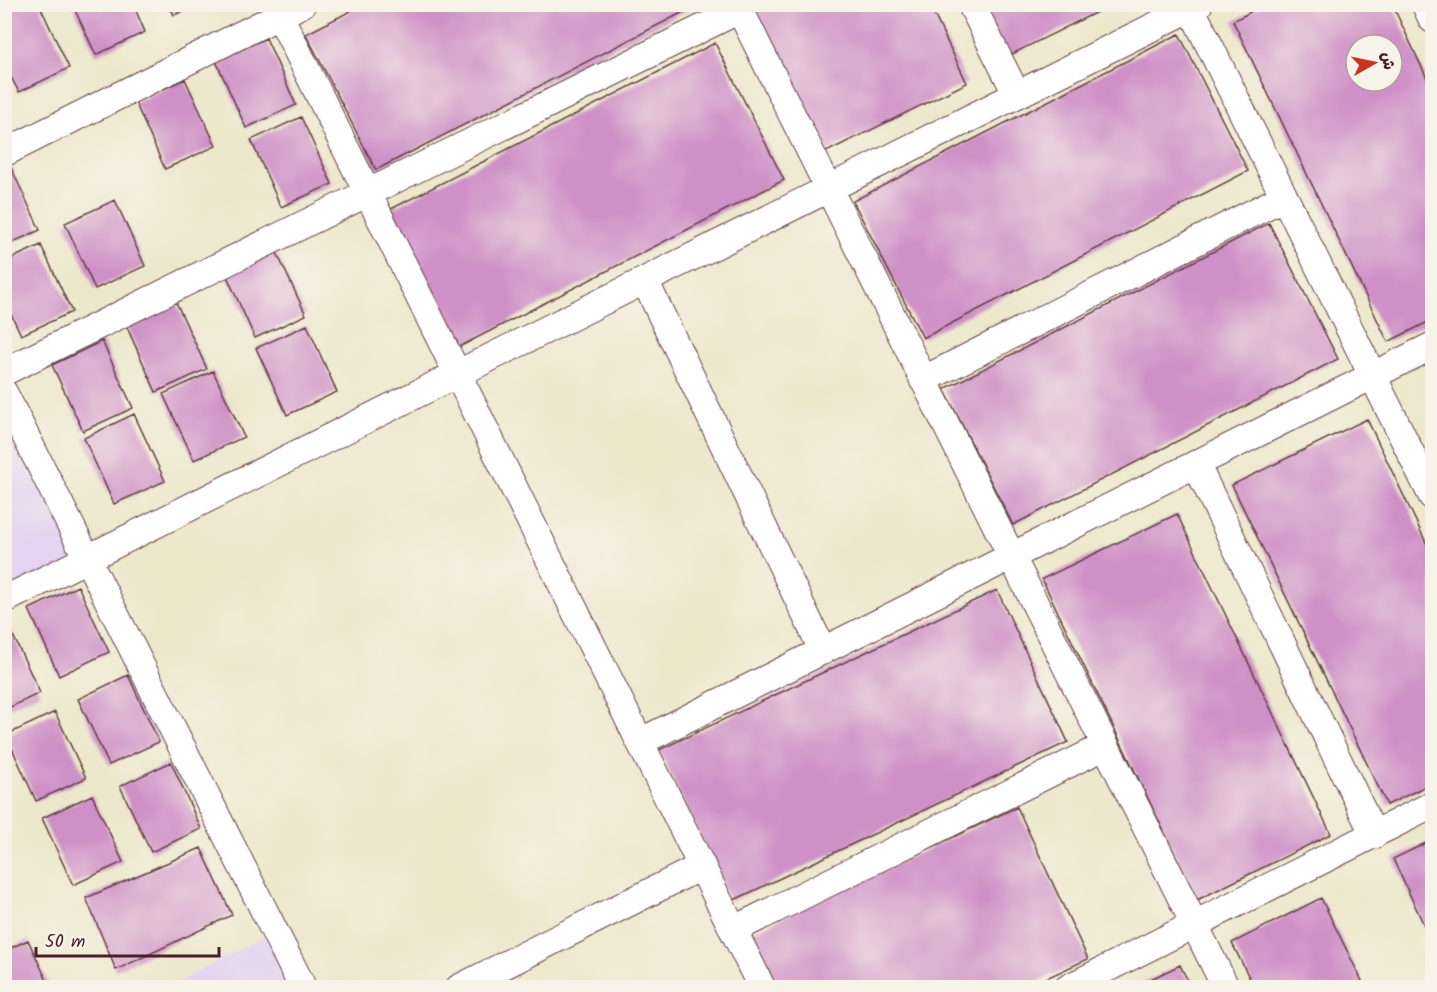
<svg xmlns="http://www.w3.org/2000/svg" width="1437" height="992" viewBox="0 0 1437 992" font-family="Kalam,'Playpen Sans Arabic',sans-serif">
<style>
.built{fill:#e5d3f1}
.building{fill:#ce90c6;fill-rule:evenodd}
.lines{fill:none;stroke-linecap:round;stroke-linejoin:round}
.minor-casing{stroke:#623d43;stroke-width:29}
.minor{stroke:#fff;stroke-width:27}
</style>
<rect width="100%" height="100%" fill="#f7f3e8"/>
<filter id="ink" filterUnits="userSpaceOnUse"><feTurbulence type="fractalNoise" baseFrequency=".0167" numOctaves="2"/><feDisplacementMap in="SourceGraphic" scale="12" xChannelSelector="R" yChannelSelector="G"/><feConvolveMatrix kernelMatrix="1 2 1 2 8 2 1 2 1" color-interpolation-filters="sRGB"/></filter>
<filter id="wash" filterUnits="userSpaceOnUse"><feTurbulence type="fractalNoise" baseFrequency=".008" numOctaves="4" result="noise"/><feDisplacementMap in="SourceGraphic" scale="24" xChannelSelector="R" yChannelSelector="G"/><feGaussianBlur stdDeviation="1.35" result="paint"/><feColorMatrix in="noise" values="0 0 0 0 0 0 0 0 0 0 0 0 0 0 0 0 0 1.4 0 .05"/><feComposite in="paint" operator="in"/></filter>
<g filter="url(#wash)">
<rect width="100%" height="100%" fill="#ede7cc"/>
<path class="built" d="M4,393L88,559L4,600Z
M275,931L301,988H166Z"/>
<g id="blocks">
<path class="building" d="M4,4H39L69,68L19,92L4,64Z
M72,4H133L145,32L96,55Z
M364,4H699L376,170L306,34Z
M750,4H929L967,83L822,154Z
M975,4H1113L1002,59Z
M1266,4H1392L1432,89V320L1388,342L1233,21ZM1356,45H1392V81H1356Z
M169,5H196L174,15Z
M1179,34L1248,171L923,338L853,201Z
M266,38L296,105L246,128L216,61Z
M715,43L784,180L459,347L389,210Z
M185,79L216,146L165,169L135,102Z
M301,117L332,184L281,207L251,140Z
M9,163L40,230L4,246V166Z
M115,200L145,266L95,289L65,223Z
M1269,223L1338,359L1013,525L944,389Z
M41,245L72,312L21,335L4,299V262Z
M275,249L306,315L255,338L225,272Z
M176,302L207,369L156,392L126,325Z
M307,325L337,392L287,415L256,348Z
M102,341L133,408L83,431L52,365Z
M213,371L244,437L194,460L163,394Z
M134,414L165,481L114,504L84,438Z
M1367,419L1432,555V783L1387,805L1232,485Z
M1177,514L1331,834L1197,900L1042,579Z
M78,586L109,652L59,676L29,609Z
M997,590L1068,742L730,902L659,750Z
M9,627L40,693L4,710V629Z
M128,675L159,742L109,765L78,699Z
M55,712L86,778L36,801L6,735Z
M171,762L201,829L151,852L120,786Z
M92,795L123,862L73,885L42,818Z
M1017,807L1088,959L1027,987H776L750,933Z
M1432,840V942L1393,859Z
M201,848L232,915L116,970L86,898Z
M1321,898L1365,987H1254L1232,943Z
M28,940L50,987H4V951Z
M1180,965L1191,987H1134Z"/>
</g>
</g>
<g filter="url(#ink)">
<use href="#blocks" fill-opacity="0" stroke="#623d43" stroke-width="1.5"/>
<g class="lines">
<defs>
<path id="minor" d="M274,4L762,988
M737,4L1226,988
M971,4L1017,95
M1189,4L1432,496
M1425,4L1432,19
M4,153L302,4
M645,281L823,651
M4,372L739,10
M923,380L1284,197
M4,393L303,988
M1196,464L1374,835
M4,600L1199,4
M640,742L1432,346
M733,930L1105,746
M459,988L702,866
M1068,988L1432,805"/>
</defs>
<use href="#minor" class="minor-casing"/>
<use href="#minor" class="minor"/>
</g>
</g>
<rect width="1437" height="992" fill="none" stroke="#f7f3e8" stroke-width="24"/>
<g transform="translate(1374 63) rotate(81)"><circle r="28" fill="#f7f3e8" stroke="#b29e9c" stroke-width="1.5"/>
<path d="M0-4.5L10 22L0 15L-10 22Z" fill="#c8321e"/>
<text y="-9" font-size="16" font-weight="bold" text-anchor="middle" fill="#4a1f2b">ش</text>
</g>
<path d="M36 947v9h183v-9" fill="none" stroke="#4a1f2b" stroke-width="3"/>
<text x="45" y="947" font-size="18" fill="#4a1f2b" stroke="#f7f3e8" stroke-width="4.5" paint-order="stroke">50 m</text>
</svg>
